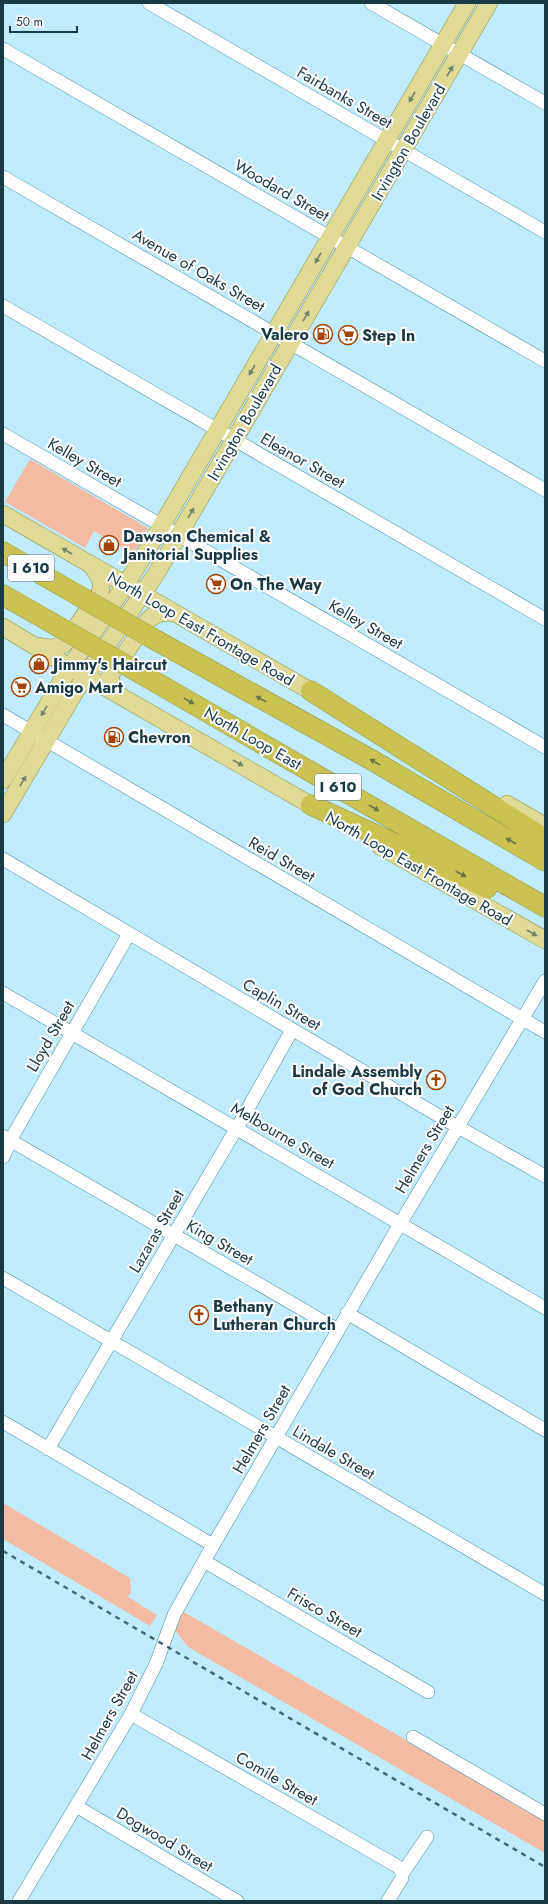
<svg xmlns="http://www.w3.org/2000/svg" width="548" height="1904" viewBox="0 0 548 1904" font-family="Jost,sans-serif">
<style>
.green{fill:#f3bca3}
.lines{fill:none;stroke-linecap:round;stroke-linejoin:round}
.minor-casing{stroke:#408ca8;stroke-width:14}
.major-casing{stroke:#8c934d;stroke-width:18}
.highway-casing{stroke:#8c934d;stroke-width:21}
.minor{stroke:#fff;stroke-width:13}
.major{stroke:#dfdb97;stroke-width:17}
.highway{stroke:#cac351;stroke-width:20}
.rail{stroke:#466876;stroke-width:2.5;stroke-dasharray:5 5;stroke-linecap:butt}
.highway-bridge-casing{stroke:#8c934d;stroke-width:21;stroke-linecap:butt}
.highway-bridge{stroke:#cac351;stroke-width:20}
.oneway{fill:#72826a}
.oneway2{fill:#69774a}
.labels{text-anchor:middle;stroke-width:4;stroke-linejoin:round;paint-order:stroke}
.shield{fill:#fff;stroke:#5e747d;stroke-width:1}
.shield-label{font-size:15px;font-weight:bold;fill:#193945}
.street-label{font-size:16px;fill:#193945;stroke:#fff}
.poi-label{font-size:16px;font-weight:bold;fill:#193945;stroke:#fff;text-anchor:start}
</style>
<rect width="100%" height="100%" fill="#c1ecff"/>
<path class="green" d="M30,459L148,528L133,554L94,531L85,548L5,502Z
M3,1503L130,1578L131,1592L128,1597L157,1615L150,1626L3,1539Z
M182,1611L545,1820V1853L188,1647L174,1629Z"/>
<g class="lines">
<defs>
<path id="minor" d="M149,3L545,232
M371,3L545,103
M3,49L545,361
M3,177L545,490
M3,306L545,619
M3,434L545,747
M3,715L545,1032
M3,859L451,1123L545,1176
M3,993L545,1308
M3,1136L338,1330
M3,1157L15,1132L129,934
M3,1278L545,1594
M347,1313L545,1430
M3,1422L213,1545
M48,1449L242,1119L292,1030
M204,1561L428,1692
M131,1714L397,1866L401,1870L402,1874
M413,1737L545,1814
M76,1806L237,1901
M19,1901L131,1714L156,1664L174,1615L204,1561L400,1224L545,981
M388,1901L402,1878V1874L427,1837"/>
<path id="major" d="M3,514L321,697
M3,627L61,662L321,811
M38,646C48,648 56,650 65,643L100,593C104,581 98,575 91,565
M114,692L110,676L113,671L148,620C157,612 164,612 175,613
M3,780L70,667L133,573L162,525L467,3
M507,804L545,826
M3,814L75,692L156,574L489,3
M380,846L545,940"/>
<path id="highway" d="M3,552L81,597
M3,595L59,627
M152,638L370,759L545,861
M131,668L545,907
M311,691L545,839
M311,805L446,867L487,888"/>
</defs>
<use href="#minor" class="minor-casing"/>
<use href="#major" class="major-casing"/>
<use href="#highway" class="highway-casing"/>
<use href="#minor" class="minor"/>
<use href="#major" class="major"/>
<use href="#highway" class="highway"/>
<path class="rail" d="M3,1551L545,1867"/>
<defs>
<path id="highway-bridge" d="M81,597L152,638
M59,627L131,668"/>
</defs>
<use href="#highway-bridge" class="highway-bridge-casing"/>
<use href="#highway-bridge" class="highway-bridge"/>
</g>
<defs><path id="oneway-solid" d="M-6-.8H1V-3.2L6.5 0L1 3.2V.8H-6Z"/></defs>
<g class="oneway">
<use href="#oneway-solid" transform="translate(450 71) rotate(-60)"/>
<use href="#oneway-solid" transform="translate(412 97) rotate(120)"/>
<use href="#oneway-solid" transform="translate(318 258) rotate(120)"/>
<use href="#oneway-solid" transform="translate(306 316) rotate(-60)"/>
<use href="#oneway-solid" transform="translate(252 370) rotate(120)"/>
<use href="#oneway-solid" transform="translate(191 513) rotate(-60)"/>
<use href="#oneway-solid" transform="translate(67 551) rotate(-150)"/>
<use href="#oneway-solid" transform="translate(44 711) rotate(121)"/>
<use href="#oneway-solid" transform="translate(238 763) rotate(30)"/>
<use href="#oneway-solid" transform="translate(23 781) rotate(-59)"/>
<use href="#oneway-solid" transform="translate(532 933) rotate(30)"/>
</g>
<g class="oneway2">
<use href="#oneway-solid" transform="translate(261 699) rotate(-151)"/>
<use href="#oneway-solid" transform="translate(189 701) rotate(30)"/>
<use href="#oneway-solid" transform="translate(375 762) rotate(-150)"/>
<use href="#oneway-solid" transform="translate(374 808) rotate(30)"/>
<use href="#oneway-solid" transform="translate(511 841) rotate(-150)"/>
<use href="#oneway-solid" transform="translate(461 874) rotate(27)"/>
</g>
<defs>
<symbol id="fuel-ring" viewBox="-11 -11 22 22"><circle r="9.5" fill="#fff" stroke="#a44200" stroke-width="1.5"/><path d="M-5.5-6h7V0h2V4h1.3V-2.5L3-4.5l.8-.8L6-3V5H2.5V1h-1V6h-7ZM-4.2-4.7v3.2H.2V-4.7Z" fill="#a44200"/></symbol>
<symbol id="supermarket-ring" viewBox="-11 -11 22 22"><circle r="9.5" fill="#fff" stroke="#a44200" stroke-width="1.5"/><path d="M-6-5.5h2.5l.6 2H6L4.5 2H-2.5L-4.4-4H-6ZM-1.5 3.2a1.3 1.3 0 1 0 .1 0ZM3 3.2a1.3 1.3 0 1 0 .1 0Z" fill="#a44200"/></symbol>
<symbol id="shop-ring" viewBox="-11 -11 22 22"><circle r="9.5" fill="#fff" stroke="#a44200" stroke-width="1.5"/><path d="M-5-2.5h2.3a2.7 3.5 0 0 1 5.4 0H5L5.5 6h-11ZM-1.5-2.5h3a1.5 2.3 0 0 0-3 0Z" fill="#a44200"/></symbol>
<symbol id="church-ring" viewBox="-11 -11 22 22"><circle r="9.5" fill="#fff" stroke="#a44200" stroke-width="1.5"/><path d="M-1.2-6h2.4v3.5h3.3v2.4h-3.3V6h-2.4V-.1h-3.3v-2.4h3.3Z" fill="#a44200"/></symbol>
</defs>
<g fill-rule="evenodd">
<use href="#fuel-ring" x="312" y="323" width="22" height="22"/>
<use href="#supermarket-ring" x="337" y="324" width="22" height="22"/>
<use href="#shop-ring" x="98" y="534" width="22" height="22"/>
<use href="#supermarket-ring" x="205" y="573" width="22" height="22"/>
<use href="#shop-ring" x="28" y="653" width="22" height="22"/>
<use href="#supermarket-ring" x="10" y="676" width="22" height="22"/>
<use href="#fuel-ring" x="103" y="726" width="22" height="22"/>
<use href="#church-ring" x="425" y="1069" width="22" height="22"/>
<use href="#church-ring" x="188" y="1304" width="22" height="22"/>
</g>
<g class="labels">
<g class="shield">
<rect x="8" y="555" width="46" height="26" rx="3"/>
<rect x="315" y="774" width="46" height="26" rx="3"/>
</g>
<g class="shield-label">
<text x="31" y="573">I 610</text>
<text x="338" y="792">I 610</text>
</g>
<g class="street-label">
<text transform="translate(345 97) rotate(30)" y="6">Fairbanks Street</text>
<text transform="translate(408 142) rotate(-60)" y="6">Irvington Boulevard</text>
<text transform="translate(282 190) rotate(30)" y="6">Woodard Street</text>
<text transform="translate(199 270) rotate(30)" y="6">Avenue of Oaks Street</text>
<text transform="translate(244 422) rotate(-60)" y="6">Irvington Boulevard</text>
<text transform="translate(303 460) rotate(30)" y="6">Eleanor Street</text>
<text transform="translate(85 462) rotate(30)" y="6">Kelley Street</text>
<text transform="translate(366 624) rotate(30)" y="6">Kelley Street</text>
<text transform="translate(201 628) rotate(30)" y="6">North Loop East Frontage Road</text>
<text transform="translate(253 738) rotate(30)" y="6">North Loop East</text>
<text transform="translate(282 859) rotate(30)" y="6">Reid Street</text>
<text transform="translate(419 868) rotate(30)" y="6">North Loop East Frontage Road</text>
<text transform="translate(282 1004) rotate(30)" y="6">Caplin Street</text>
<text transform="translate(50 1036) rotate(-60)" y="6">Lloyd Street</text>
<text transform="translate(283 1135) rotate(30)" y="6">Melbourne Street</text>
<text transform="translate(424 1149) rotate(-59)" y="6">Helmers Street</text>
<text transform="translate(156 1231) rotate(-60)" y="6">Lazaras Street</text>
<text transform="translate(220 1242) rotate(30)" y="6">King Street</text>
<text transform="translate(261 1429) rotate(-60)" y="6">Helmers Street</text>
<text transform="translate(334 1452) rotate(30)" y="6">Lindale Street</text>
<text transform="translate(325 1612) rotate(30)" y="6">Frisco Street</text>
<text transform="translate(109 1715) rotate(-61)" y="6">Helmers Street</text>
<text transform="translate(277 1778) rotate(30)" y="6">Comile Street</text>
<text transform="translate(165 1839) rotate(31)" y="6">Dogwood Street</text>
</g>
<g class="poi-label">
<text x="309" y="340" text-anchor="end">Valero</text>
<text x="362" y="341">Step In</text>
<text x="123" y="542">Dawson Chemical &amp;<tspan x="123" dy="18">Janitorial Supplies</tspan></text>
<text x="230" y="590">On The Way</text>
<text x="53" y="670">Jimmy's Haircut</text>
<text x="35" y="693">Amigo Mart</text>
<text x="128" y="743">Chevron</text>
<text x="422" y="1077" text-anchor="end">Lindale Assembly<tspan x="422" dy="18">of God Church</tspan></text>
<text x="213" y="1312">Bethany<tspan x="213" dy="18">Lutheran Church</tspan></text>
</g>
</g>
<rect width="548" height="1904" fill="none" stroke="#193945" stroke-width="8"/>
<path d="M10 26v6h67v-6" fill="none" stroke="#193945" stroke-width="2"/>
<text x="16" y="26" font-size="12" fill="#193945" stroke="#ffffff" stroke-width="3" paint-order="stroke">50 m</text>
</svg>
